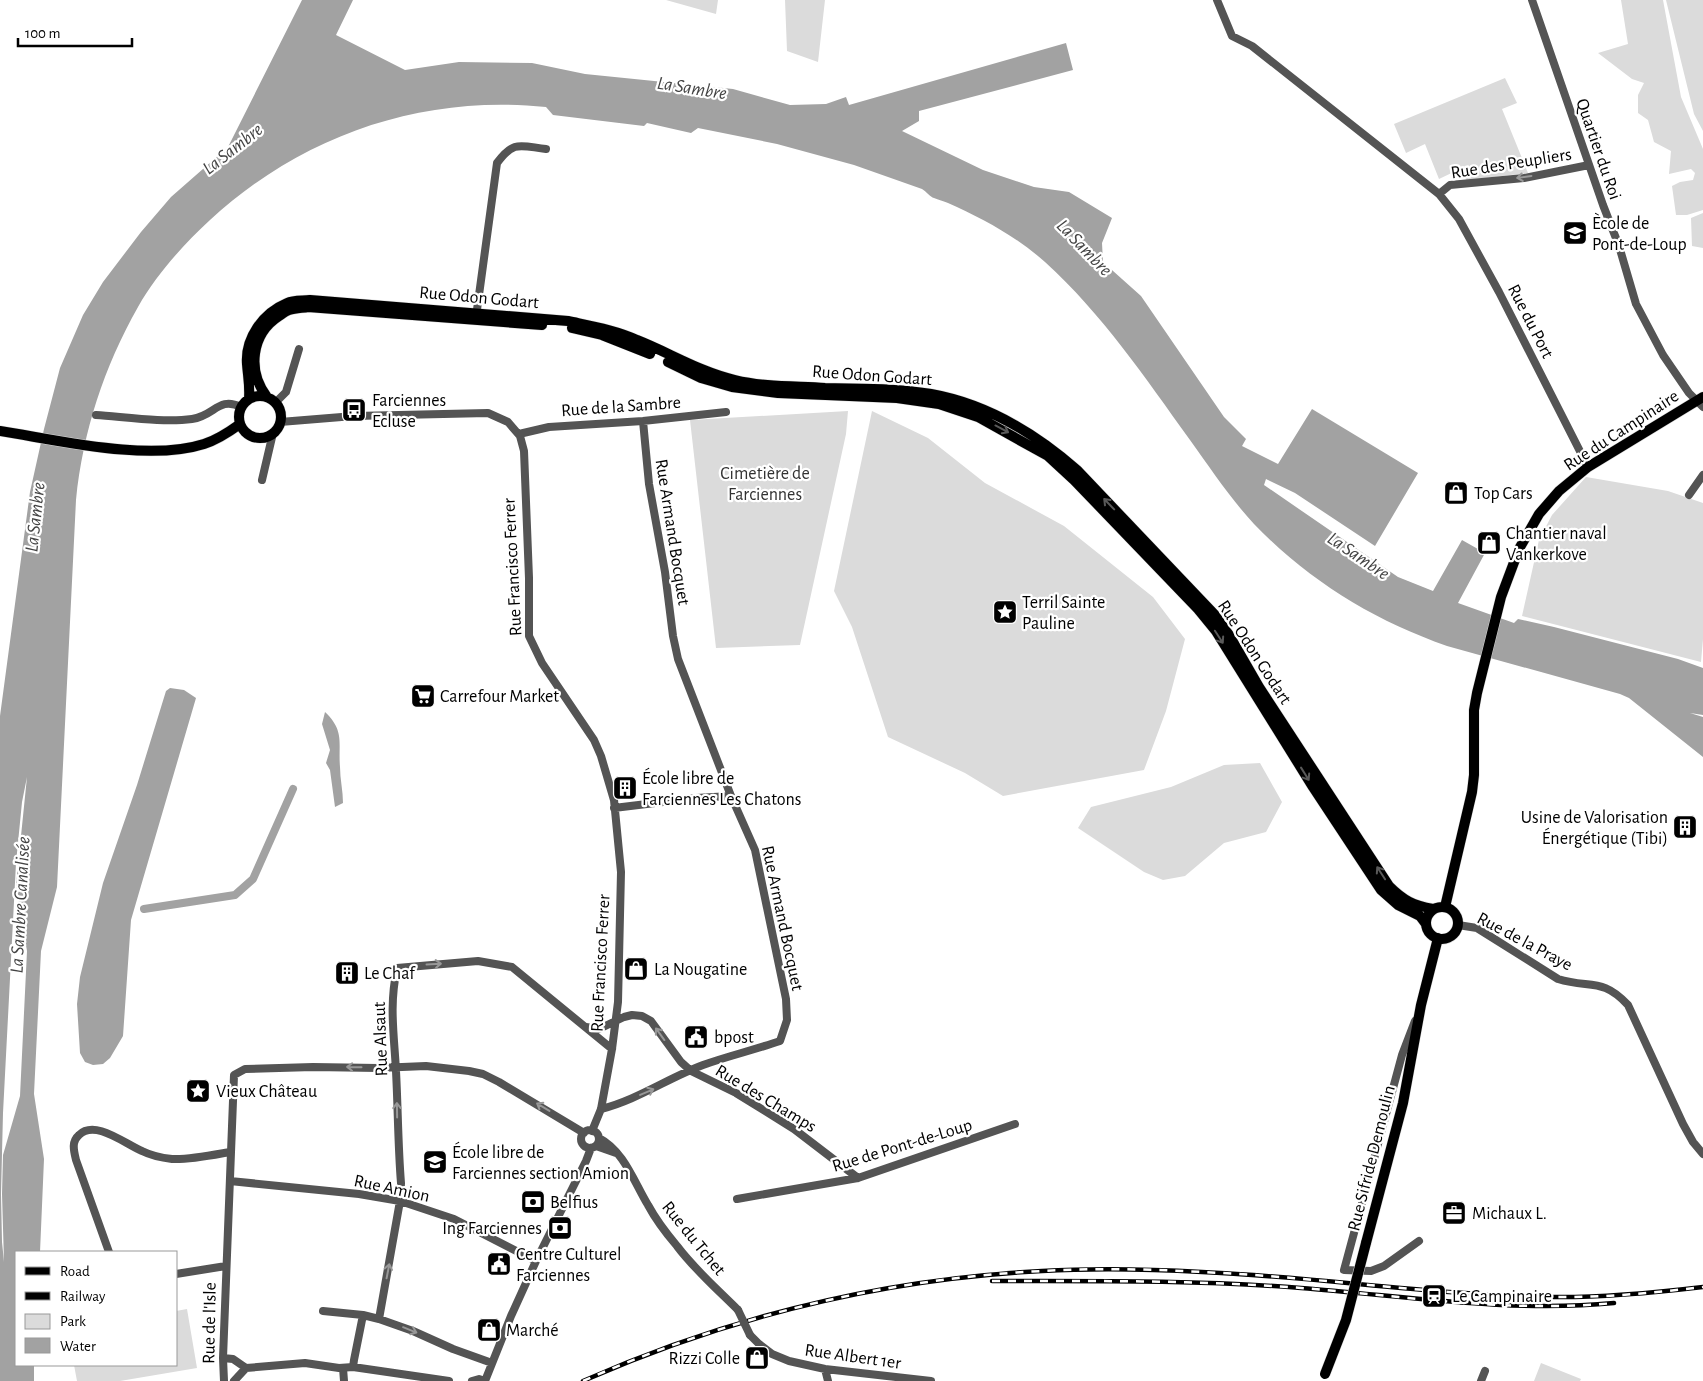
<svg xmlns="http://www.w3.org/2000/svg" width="1703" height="1381" viewBox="0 0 1703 1381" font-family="'Alegreya Sans',sans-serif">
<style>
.green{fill:#dbdbdb}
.water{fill:#a2a2a2;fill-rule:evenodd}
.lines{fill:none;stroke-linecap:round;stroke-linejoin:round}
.canal{stroke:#a2a2a2;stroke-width:8}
.major-casing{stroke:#dbdbdb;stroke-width:11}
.minor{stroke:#545454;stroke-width:8}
.major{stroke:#000;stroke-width:10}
.rail-casing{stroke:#000;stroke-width:4.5}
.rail{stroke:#fff;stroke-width:2.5;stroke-dasharray:8;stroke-linecap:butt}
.major-bridge-casing{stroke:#dbdbdb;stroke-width:11;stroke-linecap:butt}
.minor-bridge{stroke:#545454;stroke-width:8}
.major-bridge{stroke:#000;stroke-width:10}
.oneway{stroke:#989898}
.oneway2{stroke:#595959}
.labels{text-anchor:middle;stroke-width:4.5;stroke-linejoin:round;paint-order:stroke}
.street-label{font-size:18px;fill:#000;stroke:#fff}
.poi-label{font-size:18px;fill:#000;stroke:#fff;text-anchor:start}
.park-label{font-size:18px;fill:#323232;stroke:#fff}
.water-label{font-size:19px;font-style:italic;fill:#434343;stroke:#fff}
</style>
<rect width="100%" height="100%" fill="#fff"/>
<path class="green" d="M666,0H718L716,14Z
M785,0H825L818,62L787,51Z
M1621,0H1663L1681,97L1703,149V210L1687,215H1676L1672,186L1680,182L1693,180L1695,173L1691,169L1669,174L1671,151L1654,142L1648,120L1638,113V95L1644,83L1632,79L1598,53L1628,44Z
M1666,0H1703V131L1694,114Z
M1505,78L1517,103L1502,109L1528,173L1466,180L1462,168L1439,179L1425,144L1406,153L1394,124Z
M1703,213V248L1692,246L1691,218Z
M848,411L846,434L800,645L716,648L690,420Z
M872,411L928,438L985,483L1064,526L1153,597L1185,639L1166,711L1144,770L1003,796L965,773L888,737L852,627L834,591Z
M1586,477L1668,491L1703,503V639L1701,662L1522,616L1539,540L1552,515Z
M1260,763L1282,802L1266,832L1224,843L1185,876L1163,880L1144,872L1078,828L1091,807L1171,787L1224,765Z
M187,1309L197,1368L120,1381H77L74,1365H176V1311Z
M1541,1363L1581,1379L1580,1381H1534Z"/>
<path class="water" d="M302,0H353L336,35L405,70L459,62L532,63L585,74L733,89L790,105L826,104L846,97L849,105L1066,43L1073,70L919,111V121L902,131L983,170L1034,187L1069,192L1112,218L1102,243L1103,262L1141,296L1224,417L1246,439L1242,446L1278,464L1312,409L1418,473L1375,546L1295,493L1266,479L1264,485L1398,577L1433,591L1462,540L1485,553L1458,603L1514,623L1518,619L1554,627L1678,659L1703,668V715L1690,713L1703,717V757L1629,698L1620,694L1447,646C1373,620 1309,581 1254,524C1230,498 1211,469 1190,440C1144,376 1103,315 1045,262C1017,237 982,218 948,203C944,201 938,200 934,198C930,197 927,192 922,189L854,165L777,144L698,128L691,133L647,123L644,126L553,115L546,107C422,94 302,135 210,220C183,245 156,275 138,307C104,367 83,431 76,500L57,887L41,951L34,1094L44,1159L40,1252H16V1365H34V1381H0V716L30,492L44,429L60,368L83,315L103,282L141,232L171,197L228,147ZM27,777L16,885L27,951L20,1096L3,1155L2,1194L4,1262L2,1242L1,1194L3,1113L16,863L22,802Z
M170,688L184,690L196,698L131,920L123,1036L110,1058L103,1064L93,1065L85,1062L80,1053L77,1004L80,977L103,883L137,785L166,691Z
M325,712C345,731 338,743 340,767C340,779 343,791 343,803L335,807L330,770L326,763L330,750L322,724Z"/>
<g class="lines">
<path class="canal" d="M144,909L235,895L253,879L293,789"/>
<defs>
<path id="major" d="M572,328L602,335L650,354
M668,362L701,378L732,387L778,393L897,398L939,404L978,417L1048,456L1074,480L1198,609L1216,631L1313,787L1381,890L1398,905L1420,916L1426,924
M239 417a21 21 0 1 1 42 0a21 21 0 1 1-42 0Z
M267,397C247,371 251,334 279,316C282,314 286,311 289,310C295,308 302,308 308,307L542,325
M249,399C250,385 248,377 247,364C245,338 263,313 287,303C294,300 303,301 310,300L568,321C591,326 615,330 637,340C670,353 700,372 735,380C764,387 795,386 825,388C860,389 897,388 931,394C987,404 1036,434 1077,470L1214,614L1229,635L1259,687L1389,886C1404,901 1413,905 1433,909
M0,431C58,440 148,462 204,444C217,440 229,432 240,424
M1426 923a16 16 0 1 1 32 0a16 16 0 1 1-32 0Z
M1445,907L1472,792L1474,775V710L1477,693L1501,597L1519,549L1539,514L1559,491L1588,467L1703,397
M1366,1243L1403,1103L1421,1005L1438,938"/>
</defs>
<use href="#major" class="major-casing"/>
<path class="minor" d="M1217,0L1232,36L1252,46L1439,194L1459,219L1499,292L1588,467
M1532,0L1603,205L1619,246L1636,304L1663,355L1689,393L1703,407
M1439,194L1450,185L1524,178L1589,165
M476,317L497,163C514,140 520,146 546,149
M275,403L286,392L299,349
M96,415C125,417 164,423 192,419C215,416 218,396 241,407
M280,422L354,416L488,413L508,422L520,436L524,451L529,578V636L542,663L594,740L601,756L614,800L621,872L618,1002L612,1049L601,1109L592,1131
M519,434L549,427L643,421L726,412
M262,480L273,433
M1689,495L1703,475
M614,808L696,798L731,796
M1458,925L1477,928L1558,979C1590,989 1602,977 1628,1005L1683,1124L1693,1142L1703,1154
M1415,1021L1402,1055L1344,1270L1371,1271L1384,1266L1419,1241
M586,1027L599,1029L624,1017L632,1015L642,1016L651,1021L681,1062L691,1071L736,1093L794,1129L858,1178
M601,1109C637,1100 668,1078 703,1065C728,1056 754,1050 780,1041L787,1020L786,999L755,850L731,796L678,659L673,636L665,572L649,484L643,421
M581 1139a9 9 0 1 1 18 0a9 9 0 1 1-18 0Z
M599,1138C624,1151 634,1182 648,1205C656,1220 666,1233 677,1246C695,1270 717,1289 738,1310
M596,1146L616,1153
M230,1181L359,1194L400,1201L454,1219L536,1261
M737,1199L858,1178L1015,1124
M109,1252L76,1160C74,1151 71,1142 79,1135C95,1119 125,1144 142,1151C150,1155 163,1158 172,1159C189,1160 213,1155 230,1152
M176,1274L226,1266
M323,1311L363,1315L379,1319L413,1331L453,1349L492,1363
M379,1319L400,1201L401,1183C398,1146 398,1109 396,1071C394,1033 389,1006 397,968L478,961L512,967L612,1049
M750,1335L759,1344L772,1354L789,1361L825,1369L931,1381
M223,1358L233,1359L246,1368
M353,1367L354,1360L363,1315
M246,1368L305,1363L339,1368L353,1367L449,1381
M343,1368L344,1381
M825,1369L828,1381
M224,1381L223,1358L234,1075L245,1069L313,1067L378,1068L426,1066L469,1071L483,1074L499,1082L584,1133
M234,1381L246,1368
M472,1381L479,1379L485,1381
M485,1381L511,1316L536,1261L586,1161L591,1148
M1481,1381L1485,1371"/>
<use href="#major" class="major"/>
<defs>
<path id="rail" d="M992,1281C1095,1281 1198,1280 1301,1288C1405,1296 1509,1313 1614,1303
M583,1381C728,1317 883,1279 1042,1271C1095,1268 1148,1269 1202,1272C1318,1277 1433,1295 1549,1297C1601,1298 1652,1293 1703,1287"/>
</defs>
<use href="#rail" class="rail-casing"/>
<use href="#rail" class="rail"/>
<defs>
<path id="major-bridge" d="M1325,1374L1346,1320L1366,1243"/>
</defs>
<use href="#major-bridge" class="major-bridge-casing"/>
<path class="minor-bridge" d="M738,1310L750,1335"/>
<use href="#major-bridge" class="major-bridge"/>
</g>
<defs><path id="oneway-shaft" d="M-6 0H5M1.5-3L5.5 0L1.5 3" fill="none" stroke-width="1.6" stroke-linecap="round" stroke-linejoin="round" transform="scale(1.25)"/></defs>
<g class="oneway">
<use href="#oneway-shaft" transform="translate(1524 177) rotate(172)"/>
<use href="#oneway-shaft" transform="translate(434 964) rotate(-3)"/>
<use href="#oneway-shaft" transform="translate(660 1034) rotate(-126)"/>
<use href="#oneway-shaft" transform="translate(354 1067) rotate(-179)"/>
<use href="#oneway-shaft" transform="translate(647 1092) rotate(-23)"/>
<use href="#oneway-shaft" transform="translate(543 1107) rotate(-149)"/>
<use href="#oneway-shaft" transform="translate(397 1110) rotate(-91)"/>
<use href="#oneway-shaft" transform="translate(388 1271) rotate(-79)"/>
<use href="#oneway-shaft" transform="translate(410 1330) rotate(22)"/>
</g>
<g class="oneway2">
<use href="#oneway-shaft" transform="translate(1002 429) rotate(28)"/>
<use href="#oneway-shaft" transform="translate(1109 504) rotate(-134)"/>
<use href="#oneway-shaft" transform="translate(1219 637) rotate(57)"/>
<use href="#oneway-shaft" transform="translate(1305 774) rotate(58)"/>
<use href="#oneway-shaft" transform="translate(1381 873) rotate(-123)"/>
</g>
<defs>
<symbol id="school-square" viewBox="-11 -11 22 22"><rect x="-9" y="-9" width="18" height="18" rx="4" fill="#000" stroke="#fff"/><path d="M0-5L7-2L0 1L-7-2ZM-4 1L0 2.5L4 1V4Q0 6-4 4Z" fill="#fff"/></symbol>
<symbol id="bus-square" viewBox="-11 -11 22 22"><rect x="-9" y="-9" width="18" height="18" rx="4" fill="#000" stroke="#fff"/><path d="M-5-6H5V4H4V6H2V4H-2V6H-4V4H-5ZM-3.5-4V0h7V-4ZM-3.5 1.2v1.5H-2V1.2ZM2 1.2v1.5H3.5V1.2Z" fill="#fff"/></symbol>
<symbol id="shop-square" viewBox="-11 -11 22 22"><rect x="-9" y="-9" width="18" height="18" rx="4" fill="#000" stroke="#fff"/><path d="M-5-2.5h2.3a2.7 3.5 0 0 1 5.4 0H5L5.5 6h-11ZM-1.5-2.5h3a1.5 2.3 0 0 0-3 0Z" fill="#fff"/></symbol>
<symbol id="sight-square" viewBox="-11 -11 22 22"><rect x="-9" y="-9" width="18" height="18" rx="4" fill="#000" stroke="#fff"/><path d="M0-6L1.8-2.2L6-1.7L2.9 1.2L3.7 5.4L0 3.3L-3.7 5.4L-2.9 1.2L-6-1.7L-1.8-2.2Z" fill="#fff"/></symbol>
<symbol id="supermarket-square" viewBox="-11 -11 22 22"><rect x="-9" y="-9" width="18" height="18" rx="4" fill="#000" stroke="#fff"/><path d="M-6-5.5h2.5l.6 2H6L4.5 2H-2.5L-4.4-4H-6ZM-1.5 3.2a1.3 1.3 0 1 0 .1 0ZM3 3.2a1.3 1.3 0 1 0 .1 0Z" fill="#fff"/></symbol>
<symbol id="building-square" viewBox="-11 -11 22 22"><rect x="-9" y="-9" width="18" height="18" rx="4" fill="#000" stroke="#fff"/><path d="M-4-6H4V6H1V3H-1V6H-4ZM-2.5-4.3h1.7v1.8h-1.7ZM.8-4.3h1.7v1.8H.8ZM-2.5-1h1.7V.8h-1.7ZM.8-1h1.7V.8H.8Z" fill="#fff"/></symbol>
<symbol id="civic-square" viewBox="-11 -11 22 22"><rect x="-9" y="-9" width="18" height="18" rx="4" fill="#000" stroke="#fff"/><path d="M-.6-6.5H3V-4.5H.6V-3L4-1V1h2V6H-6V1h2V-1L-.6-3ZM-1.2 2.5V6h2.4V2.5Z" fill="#fff"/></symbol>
<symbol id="bank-square" viewBox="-11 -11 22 22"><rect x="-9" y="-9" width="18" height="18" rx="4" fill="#000" stroke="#fff"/><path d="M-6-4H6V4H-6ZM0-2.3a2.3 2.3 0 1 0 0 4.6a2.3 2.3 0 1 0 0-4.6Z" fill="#fff"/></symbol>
<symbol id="office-square" viewBox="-11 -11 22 22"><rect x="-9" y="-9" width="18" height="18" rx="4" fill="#000" stroke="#fff"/><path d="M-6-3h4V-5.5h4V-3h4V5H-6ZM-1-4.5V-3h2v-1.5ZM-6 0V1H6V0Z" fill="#fff"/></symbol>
<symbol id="station-square" viewBox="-11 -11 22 22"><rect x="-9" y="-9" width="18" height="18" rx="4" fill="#000" stroke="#fff"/><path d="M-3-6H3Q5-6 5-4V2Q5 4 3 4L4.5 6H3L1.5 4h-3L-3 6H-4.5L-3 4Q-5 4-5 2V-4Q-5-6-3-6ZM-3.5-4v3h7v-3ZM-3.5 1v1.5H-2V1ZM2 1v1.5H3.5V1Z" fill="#fff"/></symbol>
</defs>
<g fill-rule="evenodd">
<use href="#school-square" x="1561" y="219" width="28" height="28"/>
<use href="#bus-square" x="340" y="396" width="28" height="28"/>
<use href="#shop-square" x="1442" y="479" width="28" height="28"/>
<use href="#shop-square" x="1475" y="529" width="28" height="28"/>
<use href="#sight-square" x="991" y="598" width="28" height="28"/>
<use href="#supermarket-square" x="409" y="682" width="28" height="28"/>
<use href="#building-square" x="611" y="774" width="28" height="28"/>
<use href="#building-square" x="1671" y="813" width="28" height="28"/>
<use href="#shop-square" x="622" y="955" width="28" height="28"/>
<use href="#building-square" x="333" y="959" width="28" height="28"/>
<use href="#civic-square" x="682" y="1023" width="28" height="28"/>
<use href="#sight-square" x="184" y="1077" width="28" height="28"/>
<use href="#school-square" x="421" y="1148" width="28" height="28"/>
<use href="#bank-square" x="519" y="1188" width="28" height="28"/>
<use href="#office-square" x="1440" y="1199" width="28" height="28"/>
<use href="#bank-square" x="546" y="1214" width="28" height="28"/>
<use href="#civic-square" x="485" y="1250" width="28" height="28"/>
<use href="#station-square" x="1420" y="1282" width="28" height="28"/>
<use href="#shop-square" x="475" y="1316" width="28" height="28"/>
<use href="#shop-square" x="743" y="1344" width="28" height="28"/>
</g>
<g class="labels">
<g class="street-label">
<text transform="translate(1599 149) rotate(71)" y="6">Quartier du Roi</text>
<text transform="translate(1511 163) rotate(-9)" y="6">Rue des Peupliers</text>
<text transform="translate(479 297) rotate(5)" y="6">Rue Odon Godart</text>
<text transform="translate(1531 321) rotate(63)" y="6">Rue du Port</text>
<text transform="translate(872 375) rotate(4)" y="6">Rue Odon Godart</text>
<text transform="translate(621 406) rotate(-4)" y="6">Rue de la Sambre</text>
<text transform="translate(1621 430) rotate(-33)" y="6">Rue du Campinaire</text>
<text transform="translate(673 532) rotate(81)" y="6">Rue Armand Bocquet</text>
<text transform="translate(512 567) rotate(-93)" y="6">Rue Francisco Ferrer</text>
<text transform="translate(1255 652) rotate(57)" y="6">Rue Odon Godart</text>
<text transform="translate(783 918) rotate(78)" y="6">Rue Armand Bocquet</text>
<text transform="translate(1525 941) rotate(28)" y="6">Rue de la Praye</text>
<text transform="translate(600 963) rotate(-87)" y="6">Rue Francisco Ferrer</text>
<text transform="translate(380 1039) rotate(-92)" y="6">Rue Alsaut</text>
<text transform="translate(766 1098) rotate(31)" y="6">Rue des Champs</text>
<text transform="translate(902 1145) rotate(-17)" y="6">Rue de Pont-de-Loup</text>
<text transform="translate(1371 1158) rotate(-76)" y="6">Rue Sifride Demoulin</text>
<text transform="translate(392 1188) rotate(12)" y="6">Rue Amion</text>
<text transform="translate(694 1238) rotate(51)" y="6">Rue du Tchet</text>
<text transform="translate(209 1323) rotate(-89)" y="6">Rue de l'Isle</text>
<text transform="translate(853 1356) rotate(8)" y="6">Rue Albert 1er</text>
</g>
<g class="poi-label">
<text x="1592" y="229">Ècole de<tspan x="1592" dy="21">Pont-de-Loup</tspan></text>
<text x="372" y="406">Farciennes<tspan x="372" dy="21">Ecluse</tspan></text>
<text x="1474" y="499">Top Cars</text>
<text x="1506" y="539">Chantier naval<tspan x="1506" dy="21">Vankerkove</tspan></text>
<text x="1022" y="608">Terril Sainte<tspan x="1022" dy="21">Pauline</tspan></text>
<text x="440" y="702">Carrefour Market</text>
<text x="642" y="784">École libre de<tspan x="642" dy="21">Farciennes Les Chatons</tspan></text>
<text x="1668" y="823" text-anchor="end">Usine de Valorisation<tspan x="1668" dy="21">Énergétique (Tibi)</tspan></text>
<text x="654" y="975">La Nougatine</text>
<text x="364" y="979">Le Chaf</text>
<text x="714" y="1043">bpost</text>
<text x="216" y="1097">Vieux Château</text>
<text x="452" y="1158">École libre de<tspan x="452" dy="21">Farciennes section Amion</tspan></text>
<text x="550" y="1208">Belfius</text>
<text x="1472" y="1219">Michaux L.</text>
<text x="542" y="1234" text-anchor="end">Ing Farciennes</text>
<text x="516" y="1260">Centre Culturel<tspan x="516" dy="21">Farciennes</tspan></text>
<text x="1452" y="1302">Le Campinaire</text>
<text x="506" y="1336">Marché</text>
<text x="740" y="1364" text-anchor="end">Rizzi Colle</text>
</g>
<g class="park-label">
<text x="765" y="479">Cimetière de<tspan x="765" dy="21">Farciennes</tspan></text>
</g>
<g class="water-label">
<text transform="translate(692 87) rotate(9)" y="7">La Sambre</text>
<text transform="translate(232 148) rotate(-38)" y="7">La Sambre</text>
<text transform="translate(1085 247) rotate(46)" y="7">La Sambre</text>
<text transform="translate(34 517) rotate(-84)" y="7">La Sambre</text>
<text transform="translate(1359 555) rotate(34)" y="7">La Sambre</text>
<text transform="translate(19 905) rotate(-87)" y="7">La Sambre Canalisée</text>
</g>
</g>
<rect x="15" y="1251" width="162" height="115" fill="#ffffff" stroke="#999999"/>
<rect x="25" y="1267" width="25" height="8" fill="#000000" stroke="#999999"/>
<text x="60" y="1276" font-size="15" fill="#000000">Road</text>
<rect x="25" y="1292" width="25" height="8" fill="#000000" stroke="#999999"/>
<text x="60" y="1301" font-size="15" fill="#000000">Railway</text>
<rect x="25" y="1314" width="25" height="15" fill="#dbdbdb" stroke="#999999"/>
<text x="60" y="1326" font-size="15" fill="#000000">Park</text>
<rect x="25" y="1338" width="25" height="15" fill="#a2a2a2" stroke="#999999"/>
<text x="60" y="1351" font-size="15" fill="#000000">Water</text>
<path d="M18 38v8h114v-8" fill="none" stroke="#000000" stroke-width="2.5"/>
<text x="25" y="38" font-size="15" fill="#000000" stroke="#ffffff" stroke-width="4" paint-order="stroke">100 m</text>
</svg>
